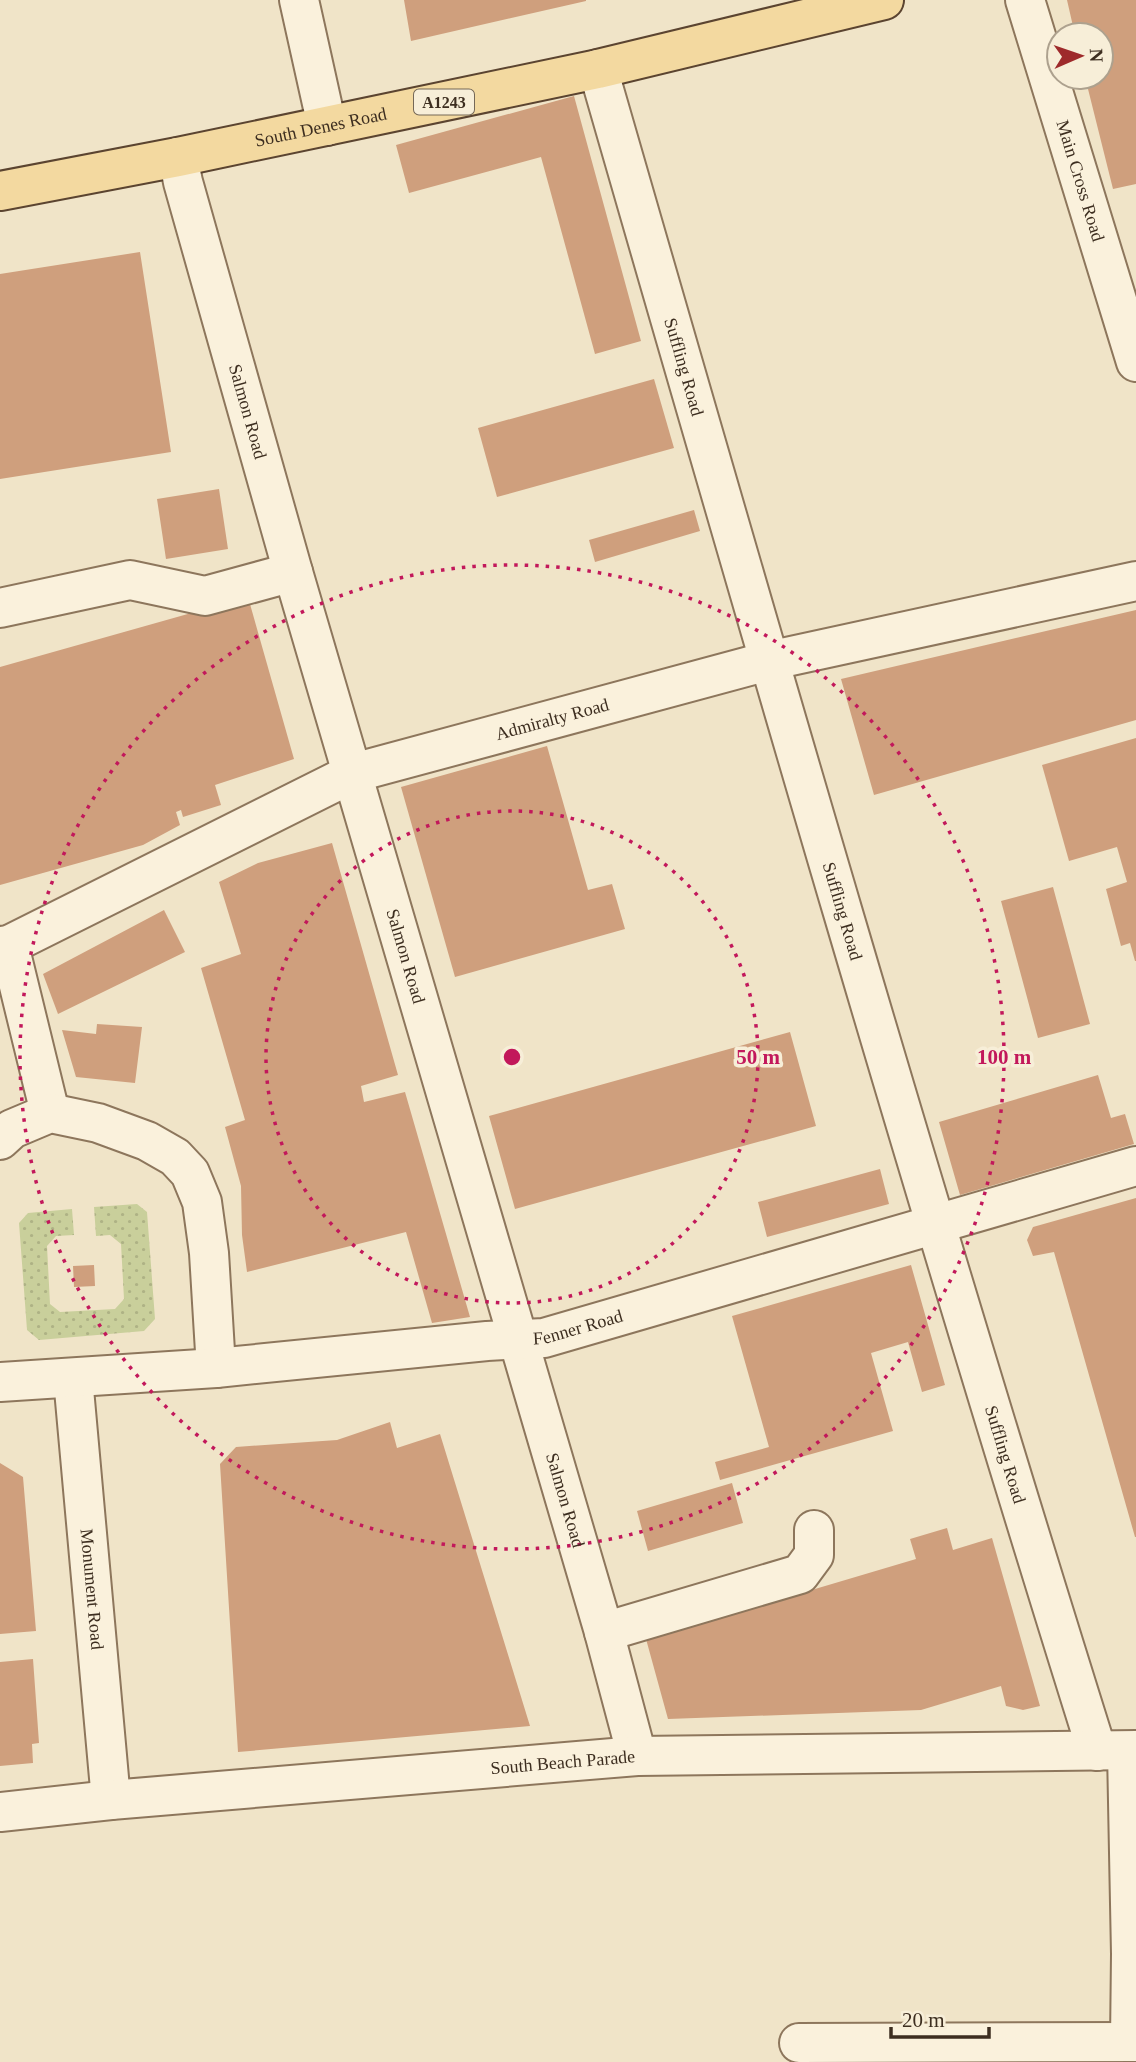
<svg xmlns="http://www.w3.org/2000/svg" width="1136" height="2062" viewBox="0 0 1136 2062" font-family="'Times New Roman',serif">
<style>
.grass{fill:url(#grass-dots)}
.building{fill:#cf9f7d}
.lines{fill:none;stroke-linecap:round;stroke-linejoin:round}
.minor-casing{stroke:#8d765c;stroke-width:42}
.major-casing{stroke:#5b4430;stroke-width:42}
.minor{stroke:#faf1dc;stroke-width:38}
.major{stroke:#f3d9a0;stroke-width:38}
.ring{fill:none;stroke:#c2185b;stroke-width:3.5;stroke-dasharray:3.5 7}
.labels{text-anchor:middle;stroke-width:7;stroke-linejoin:round;paint-order:stroke}
.shield{fill:#f7eed8;stroke:#756857;stroke-width:2}
.shield-label{font-size:16px;font-weight:bold;fill:#3d2e20}
.street-label{font-size:18px;fill:#3d2e20;stroke:#f7eed8}
.centre{fill:#c2185b;stroke:#f7eed8;stroke-width:3.5}
.ring-label{font-size:21px;text-anchor:middle;font-weight:bold;fill:#c2185b;stroke:#f7eed8;stroke-width:7;stroke-linejoin:round;paint-order:stroke}
</style>
<defs>
<pattern id="grass-dots" width="8" height="8" patternUnits="userSpaceOnUse" patternTransform="scale(1.75)"><rect width="8" height="8" fill="#c9cf9b"/><path d="M2 2h.1M6 6h.1" fill="none" stroke="#aeb285" stroke-width="1.8" stroke-linecap="round"/></pattern>
</defs>
<rect width="100%" height="100%" fill="#f0e4c8"/>
<path class="grass" d="M137,1204L147,1212L155,1319L144,1331L39,1340L27,1330L19,1223L28,1213L72,1209L74,1235L56,1236L47,1246L50,1304L60,1312L115,1309L124,1299L121,1244L110,1235L96,1236L94,1207Z"/>
<path class="building" d="M404,0H586V1L411,41Z
M1067,0H1136V184L1113,189L1085,77H1101V35H1075Z
M574,96L641,341L595,354L541,157L409,193L396,145Z
M140,252L171,452L0,479V274Z
M654,379L674,448L497,497L478,428Z
M219,489L228,549L166,559L157,499Z
M694,510L700,531L595,562L589,540Z
M248,597L294,759L215,785L221,805L183,817L181,810L176,812L180,825L143,845L0,885V667Z
M1136,610V720L874,795L841,679Z
M1136,738V961H1135L1130,943L1121,946L1106,889L1127,882L1117,847L1069,861L1042,765Z
M547,746L588,890L612,884L625,929L455,977L401,787Z
M332,843L398,1075L361,1086L364,1102L405,1092L470,1317L432,1323L406,1232L247,1272L242,1235L241,1186L225,1127L245,1120L201,968L241,954L219,882L258,863Z
M1053,887L1090,1024L1038,1038L1001,901Z
M164,910L185,952L58,1014L43,974Z
M97,1024L142,1027L135,1083L76,1077L62,1030L96,1034Z
M790,1032L816,1126L515,1209L489,1116Z
M1098,1075L1111,1118L1125,1114L1134,1144L960,1195L939,1122Z
M880,1169L889,1204L767,1237L758,1202Z
M1136,1198V1537H1135L1054,1252L1033,1256L1027,1240L1033,1227Z
M94,1265L95,1286L74,1287L73,1266Z
M911,1265L945,1385L922,1392L908,1342L871,1353L893,1431L720,1480L715,1462L769,1447L732,1316Z
M390,1422L397,1448L440,1434L530,1726L238,1752L220,1464L236,1447L337,1440Z
M0,1463L23,1477L36,1631L0,1634Z
M732,1483L743,1523L648,1551L637,1511Z
M947,1528L953,1550L992,1538L1040,1706L1023,1710L1006,1706L1001,1686L921,1710L668,1719L646,1639L916,1559L910,1539Z
M33,1659L39,1743L32,1744L33,1763L0,1766V1662Z"/>
<g class="lines">
<defs>
<g id="minor">
<path d="M299,0L327,126"/>
<path id="s1" d="M1025,0L1136,362"/>
<path id="s2" d="M598,69C760,631 922,1193 1097,1751"/>
<path id="s3" d="M178,157L183,182L293,572L604,1632L637,1756"/>
<path d="M0,608L130,580L205,596L293,572"/>
<path d="M9,945L50,1113"/>
<path id="s4" d="M0,946L9,945L353,773L768,661L1136,581"/>
<path d="M0,1140L12,1129L50,1113L98,1123L147,1141L175,1157L190,1173L202,1202L209,1253L216,1368"/>
<path id="s5" d="M73,1378L111,1800"/>
<path id="s6" d="M0,1382L216,1368L487,1341L544,1338L1136,1166"/>
<path d="M604,1632L800,1574L814,1555V1530"/>
<path d="M1127,1751L1131,1954L1130,2042"/>
<path id="s7" d="M0,1812L111,1800L637,1756L1136,1750"/>
<path d="M799,2043L1136,2042"/>
</g>
<g id="major">
<path id="s8" d="M0,191L178,157L598,69L884,0"/>
</g>
</defs>
<use href="#minor" class="minor-casing"/>
<use href="#major" class="major-casing"/>
<use href="#minor" class="minor"/>
<use href="#major" class="major"/>
</g>
<g class="ring">
<circle cx="512" cy="1057" r="246"/>
<circle cx="512" cy="1057" r="492"/>
</g>
<g class="labels">
<rect class="shield" x="414" y="89.5" width="60" height="25" rx="5"/>
<g class="shield-label">
<text x="444" y="108">A1243</text>
</g>
<g class="street-label">
<text dy="6" stroke="none"><textPath href="#s8" startOffset="327">South Denes Road</textPath></text>
<text dy="6" stroke="none"><textPath href="#s1" startOffset="189">Main Cross Road</textPath></text>
<text dy="6" stroke="none"><textPath href="#s2" startOffset="310">Suffling Road</textPath></text>
<text dy="6" stroke="none"><textPath href="#s3" startOffset="264">Salmon Road</textPath></text>
<text dy="6" stroke="none"><textPath href="#s4" startOffset="600">Admiralty Road</textPath></text>
<text dy="6" stroke="none"><textPath href="#s2" startOffset="877">Suffling Road</textPath></text>
<text dy="6" stroke="none"><textPath href="#s3" startOffset="831">Salmon Road</textPath></text>
<text dy="6" stroke="none"><textPath href="#s6" startOffset="581">Fenner Road</textPath></text>
<text dy="6" stroke="none"><textPath href="#s2" startOffset="1444">Suffling Road</textPath></text>
<text dy="6" stroke="none"><textPath href="#s3" startOffset="1398">Salmon Road</textPath></text>
<text dy="6" stroke="none"><textPath href="#s5" startOffset="212">Monument Road</textPath></text>
<text dy="6" stroke="none"><textPath href="#s7" startOffset="565">South Beach Parade</textPath></text>
</g>
</g>
<circle cx="512" cy="1057" r="10" class="centre"/>
<g class="ring-label">
<text x="758" y="1064">50 m</text>
<text x="1004" y="1064">100 m</text>
</g>
<g transform="translate(1080 56) rotate(88)"><circle r="33" fill="#f7eed8" stroke="#ada18e" stroke-width="2"/>
<path d="M0-5L12 26L0 18L-12 26Z" fill="#9e2a2b"/>
<text y="-10" font-size="19" font-weight="bold" text-anchor="middle" fill="#3d2e20">N</text>
</g>
<path d="M891 2027v10h98v-10" fill="none" stroke="#3d2e20" stroke-width="3.5"/>
<text x="902" y="2027" font-size="21" fill="#3d2e20" stroke="#f7eed8" stroke-width="5" paint-order="stroke">20 m</text>
</svg>
